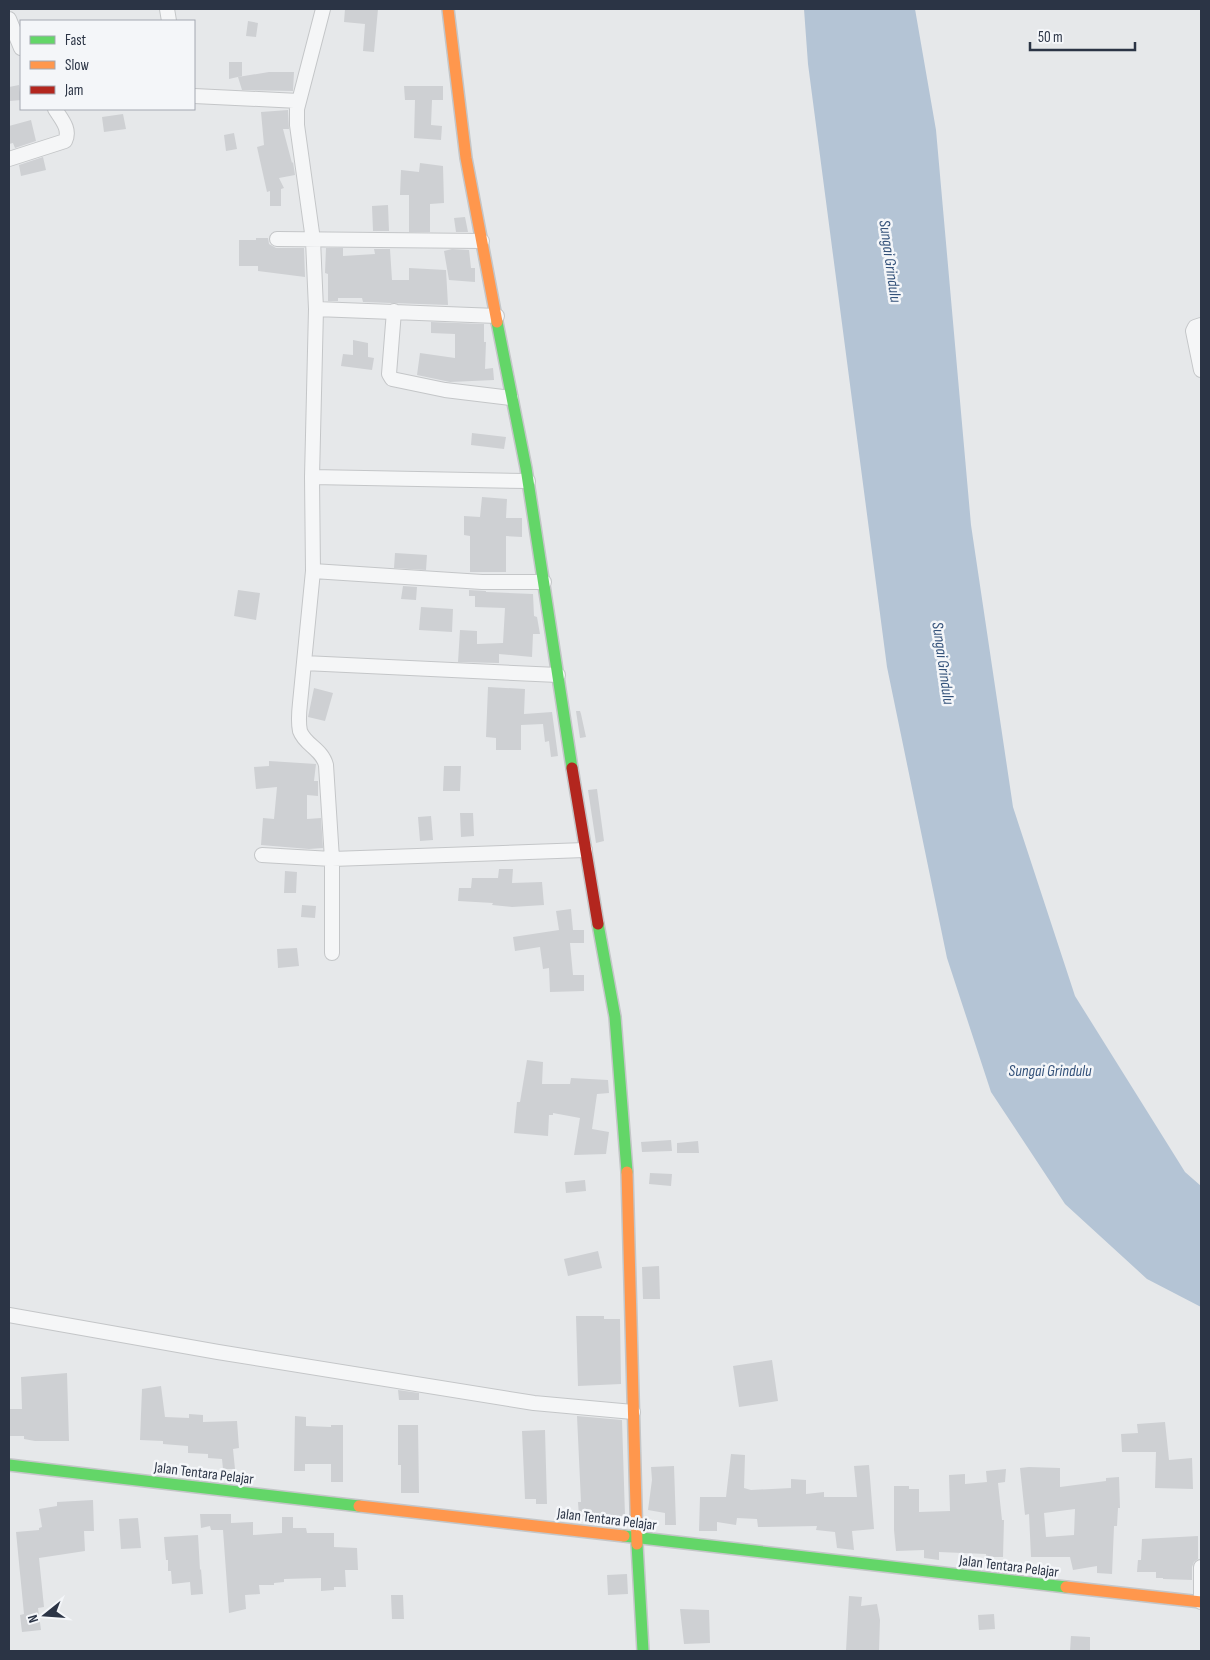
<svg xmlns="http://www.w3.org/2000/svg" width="1210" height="1660" viewBox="0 0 1210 1660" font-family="'Sofia Sans Condensed',sans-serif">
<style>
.water{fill:#b4c4d5}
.building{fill:#ced0d3;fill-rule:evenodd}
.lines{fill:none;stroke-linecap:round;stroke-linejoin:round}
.street-casing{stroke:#c4c6c8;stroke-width:16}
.fast-casing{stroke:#c4c6c8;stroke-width:14}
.slow-casing{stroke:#c4c6c8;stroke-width:14}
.jam-casing{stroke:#c4c6c8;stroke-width:14}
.street{stroke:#f5f6f7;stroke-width:14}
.fast{stroke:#63d668;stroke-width:11}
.slow{stroke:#ff974d;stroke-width:11}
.jam{stroke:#b3261e;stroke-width:11}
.labels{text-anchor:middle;stroke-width:5;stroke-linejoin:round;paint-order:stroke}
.street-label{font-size:15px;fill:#2b3445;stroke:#f4f6f9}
.water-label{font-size:16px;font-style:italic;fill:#34527a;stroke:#f4f6f9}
</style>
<rect width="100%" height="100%" fill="#e6e8ea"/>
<path class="water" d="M804,9H915L936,130L971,525L1013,807L1075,996L1185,1172L1201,1186V1307L1147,1279L1065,1204L991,1092L947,958L887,667L808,64Z"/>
<path class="building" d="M345,9H378L374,52L363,51L365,24L344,22Z
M248,21L258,23L256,37L246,36Z
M229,62H242V76L229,79Z
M269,72H294L293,91L242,90L238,77Z
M19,85L21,100L9,101V87Z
M404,86H443V100H432L431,125L442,126L441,140L414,138L415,100H405Z
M288,110L289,129H283L292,163L293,162L295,175L279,178L284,188L281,189V206H270V191L267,192L257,147L264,145L261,112Z
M123,114L126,129L104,132L102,117Z
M31,120L36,141L15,148L13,143L9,144V126Z
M234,133L237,149L226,151L224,135Z
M43,157L46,170L21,176L19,165Z
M420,163L443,166L444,203L430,204V232H409V195H400L401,170L419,172Z
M388,205L389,231H373L372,206Z
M465,217L468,232H456L454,218Z
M256,238H268L269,244L276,248H304L305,277L258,271V266H239V240H256Z
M326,248H343V256L375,254L374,249H390L392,280H409V268L446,270L448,305L363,302L362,298H338V301H328V274L325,273Z
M452,249L469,250L471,268H475V282L449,280L444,251Z
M431,322L484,324V342H486L485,369L493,368L494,380L450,382L417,375L420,353L455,358V334L431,333Z
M353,340L368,343V357L374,358L372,370L341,366L343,354L353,355Z
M472,433L506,437L504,449L471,445Z
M482,497L507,499L506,518H522V537L506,536V572H470V536L464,535V516L480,517Z
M395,553L427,555L426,570L394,568Z
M403,586L417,587L416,600L401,599Z
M238,590L260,593L256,620L234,616Z
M469,590L486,591V592L533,594L534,616L537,617L540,634H533L532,657L499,654V663L458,662L460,630L477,631V644L503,643L505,608L475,607V596H469Z
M421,607L453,609L452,632L419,630Z
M488,687L525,689L524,714L552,712L558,756L551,757L549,741L545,742L543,724L521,725V750H496V738L486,737Z
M314,688L333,693L325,721L308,717Z
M576,711H580L581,714L586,737L580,738Z
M269,761L316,764L314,781H318V796L307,795V819L321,818L323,848L309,849L261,845L263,818L274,819L277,787L256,789L254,767L269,766Z
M444,766H461L460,791H443Z
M597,789L604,841L596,843L588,790Z
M460,813H473L474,836L461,837Z
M431,816L433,840L420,841L418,817Z
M499,869H513L512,883L542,882L544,905L512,907L492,905L493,903L458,901L459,888H471L472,878H498Z
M285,871L297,872L296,893H284Z
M302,905L316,906L315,918L301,917Z
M571,909L573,930H584V943H570L573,975H584V991L550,992L549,968L543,969L540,947L515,951L513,937L559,930L556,911Z
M297,948L299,966L278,968L277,949Z
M527,1060L543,1062L542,1084H570L571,1078L608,1080L609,1093L597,1094L592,1129L609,1132L606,1154L574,1155L580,1118L553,1113V1115H549L548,1136L514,1133L517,1102H520Z
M671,1140L672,1151L642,1152L641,1142Z
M698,1141L699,1153H677V1143Z
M650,1173L672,1174L671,1186L649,1184Z
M585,1180L586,1191L566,1193L565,1182Z
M598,1251L602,1268L568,1276L564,1259Z
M659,1266L660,1299H643L642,1267Z
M576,1316H604V1319H620L621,1384L578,1386Z
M772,1360L778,1401L739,1407L733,1366Z
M67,1373L69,1441H35L24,1439V1436H9L10,1409H22L21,1377Z
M161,1386L165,1417L189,1418V1414L203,1415V1422L237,1421L239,1448L233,1449L235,1469H223L222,1459L208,1458V1454L188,1453V1446L163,1444V1441L140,1440L142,1389Z
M398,1390L419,1393V1400H399Z
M295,1416L306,1417V1426L331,1427V1425H343V1482H331V1464H305V1471H294Z
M577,1416L622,1420L625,1516L579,1517L578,1502H581Z
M1165,1422L1169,1460L1192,1458L1193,1489L1155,1488L1156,1452H1122L1121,1434L1138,1433L1137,1424Z
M398,1425H418L419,1493H401V1465H398Z
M545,1430L547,1504H536V1499H525L522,1431Z
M731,1454L745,1455L744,1488L751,1490L791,1488V1479L806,1480V1494L824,1492V1497H857L854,1466L869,1465L874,1529L852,1531L854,1550L837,1548L835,1532L816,1530L817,1526L758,1527L757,1519L737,1518L736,1525L717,1522V1531H699L700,1497H726Z
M674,1466L676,1525H665V1513L648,1510L652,1480L651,1467Z
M1029,1467L1060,1468V1487L1106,1481V1478L1119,1477L1120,1508H1118L1117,1526H1114L1112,1574L1097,1573V1566L1073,1570L1070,1557H1031L1029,1514L1025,1515L1020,1468ZM1075,1509L1074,1535L1046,1537L1044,1513Z
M1006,1469L1005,1482L998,1483L1002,1520H1004L1003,1557H986V1554L939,1552V1560L924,1558V1550L896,1551L894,1530V1486H909V1489H919V1512L950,1511L949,1475L965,1474V1484L987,1482L986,1471Z
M93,1500L94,1531H84L85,1551L39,1558L44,1607L38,1608L41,1630L22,1632L20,1615L24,1614L16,1532L39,1530V1528L42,1527L39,1509L57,1506V1502Z
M200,1514H231V1523L253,1522V1535L282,1533V1517H293V1528H306L307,1533H334V1547L357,1548L358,1570H345L346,1587H334V1590L321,1591V1578L284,1579V1582L274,1583V1585H259L260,1594L245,1595L246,1609L229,1613L223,1530H211L210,1526L201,1528Z
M138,1518L141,1548L121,1549L119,1519Z
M198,1535L200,1570L201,1569L203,1594L191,1595L190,1582L172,1584L171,1571H168V1560H166L164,1537Z
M1198,1536V1559L1194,1562L1192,1567V1580L1163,1579V1578H1156V1572H1137L1138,1560H1141L1142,1539Z
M627,1574L628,1594L608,1595L607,1575Z
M391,1595H403L404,1619H392Z
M849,1596L862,1597L861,1606L877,1604L880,1620L879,1651H846Z
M680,1609L709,1610L710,1643L684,1644Z
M994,1614L995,1629L979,1630L978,1615Z
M1071,1636L1090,1637V1651H1070Z"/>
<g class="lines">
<defs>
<path id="street" d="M167,9L169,21
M323,9L297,109V125L313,240L316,309L312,477L313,571L300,703C299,712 298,722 300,731C305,745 322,749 326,765L332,859V953
M9,19L21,48
M194,96L299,101
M9,159L65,141C71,129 61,119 55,109
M277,239L482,241
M316,309L497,316
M394,311L389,374L392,379L445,390L511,398
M1201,325L1195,327L1193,331L1201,370
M312,477L528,481
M313,571L482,582H544
M304,663L558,675
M262,855L332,859L585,850
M9,1315L218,1352L534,1403L633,1412
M1201,1602V1567"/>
<path id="fast" d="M497,322L526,468L572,768
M598,924L615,1017L627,1172
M9,1465L359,1506
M624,1536L1066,1587
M637,1544L643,1651"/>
<path id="slow" d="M448,9L466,158L497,322
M627,1172L637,1544
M359,1506L624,1536
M1066,1587L1201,1602"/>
<path id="jam" d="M572,768L598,924"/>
</defs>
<use href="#street" class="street-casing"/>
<use href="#fast" class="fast-casing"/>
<use href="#slow" class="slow-casing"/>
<use href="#jam" class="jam-casing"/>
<use href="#street" class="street"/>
<use href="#fast" class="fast"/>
<use href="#slow" class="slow"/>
<use href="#jam" class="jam"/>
</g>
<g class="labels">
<g class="street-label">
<text transform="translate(204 1473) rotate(7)" y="5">Jalan Tentara Pelajar</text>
<text transform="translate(607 1519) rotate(7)" y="5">Jalan Tentara Pelajar</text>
<text transform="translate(1009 1566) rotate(7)" y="5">Jalan Tentara Pelajar</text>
</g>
<g class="water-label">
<text transform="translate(891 261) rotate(82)" y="6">Sungai Grindulu</text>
<text transform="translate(944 663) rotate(82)" y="6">Sungai Grindulu</text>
<text x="1050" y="1076">Sungai Grindulu</text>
</g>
</g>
<rect width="1210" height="1660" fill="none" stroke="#2b3445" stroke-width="20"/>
<rect x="20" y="20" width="175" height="90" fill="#f4f6f9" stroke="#a4a8b1"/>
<rect x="30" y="36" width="25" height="8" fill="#63d668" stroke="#a4a8b1"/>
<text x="65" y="45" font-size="15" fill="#2b3445">Fast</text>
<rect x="30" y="61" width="25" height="8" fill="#ff974d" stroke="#a4a8b1"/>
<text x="65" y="70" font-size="15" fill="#2b3445">Slow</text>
<rect x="30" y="86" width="25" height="8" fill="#b3261e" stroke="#a4a8b1"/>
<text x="65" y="95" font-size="15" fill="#2b3445">Jam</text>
<g transform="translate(45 1615) rotate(253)" stroke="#f4f6f9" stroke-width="4" paint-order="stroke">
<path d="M0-4L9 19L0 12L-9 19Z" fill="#2b3445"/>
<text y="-8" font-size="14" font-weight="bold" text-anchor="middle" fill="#2b3445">N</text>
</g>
<path d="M1030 42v8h105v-8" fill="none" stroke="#2b3445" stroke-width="2.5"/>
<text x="1038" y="42" font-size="15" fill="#2b3445" stroke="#f4f6f9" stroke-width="4" paint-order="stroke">50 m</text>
</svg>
